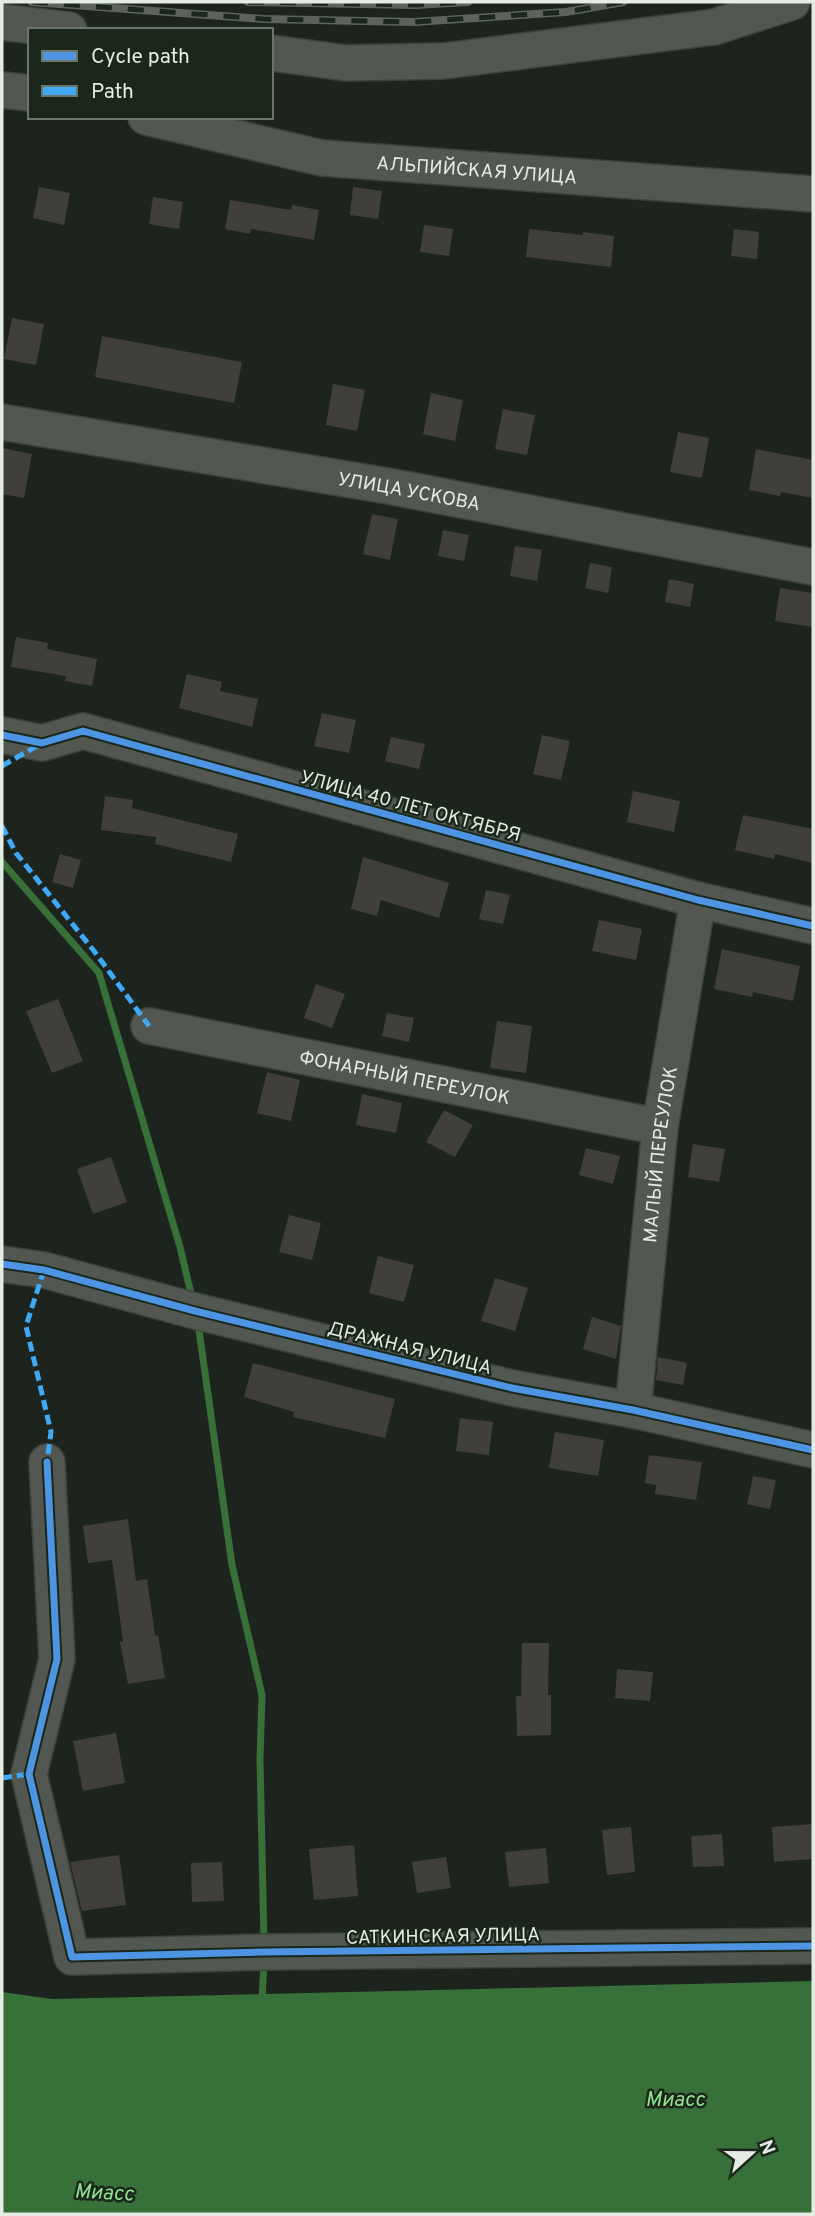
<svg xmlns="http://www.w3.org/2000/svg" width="815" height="2216" viewBox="0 0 815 2216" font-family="Overpass,sans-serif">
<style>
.water{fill:#387039}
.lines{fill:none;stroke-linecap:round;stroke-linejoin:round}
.stream{stroke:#387039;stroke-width:7}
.building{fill:#403f3b}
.minor-casing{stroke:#3b423b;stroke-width:38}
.minor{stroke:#525752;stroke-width:35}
.rail-casing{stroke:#5d625d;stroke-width:8}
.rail{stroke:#1a271a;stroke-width:5;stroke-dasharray:16;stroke-linecap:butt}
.quiet{stroke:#3fa9f5;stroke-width:5;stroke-dasharray:10 5;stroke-linecap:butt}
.cycleway-casing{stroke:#1a271a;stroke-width:11}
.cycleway{stroke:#4d94e3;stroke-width:7}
.labels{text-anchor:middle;stroke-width:5;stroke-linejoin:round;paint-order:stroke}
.street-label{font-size:19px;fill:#e4ece3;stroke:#1a271a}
.water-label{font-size:21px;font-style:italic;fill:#92e491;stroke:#1a271a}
</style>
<rect width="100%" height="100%" fill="#1d241d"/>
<path class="water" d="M813,1981V2214H2V1992L52,1999Z"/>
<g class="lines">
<path class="stream" d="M2,862L99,973L180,1247L192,1298
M198,1323L232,1565L262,1695L260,1759L264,1942
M262,2001L264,1961"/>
</g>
<path class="building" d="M39,187L70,193L64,225L33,218Z
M353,187L382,191L378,219L350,215Z
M153,197L183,202L179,229L149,224Z
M230,200L291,210L292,205L319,210L314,240L251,229L250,234L225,229Z
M424,225L453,229L449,256L420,252Z
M529,229L583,235V232L614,236L611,267L526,257Z
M734,229L759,232L757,259L731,256Z
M12,318L44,324L36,365L4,359Z
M102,336L242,362L234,403L95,377Z
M333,384L365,390L357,431L326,425Z
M431,393L463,400L455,441L423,434Z
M503,409L535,415L527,455L495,449Z
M678,432L709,438L702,478L670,472Z
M2,448L32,454L24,498L2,494Z
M756,449L813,460V498L781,492L780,496L749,490Z
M372,514L398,519L390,560L363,554Z
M443,530L469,535L464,561L438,556Z
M515,546L542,550L537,581L510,576Z
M590,563L612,567L608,593L585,588Z
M669,579L694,584L690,607L665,602Z
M780,588L813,593V627L775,621Z
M16,637L48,643L47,649L97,659L92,686L65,681L66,676L11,667Z
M187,674L222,682L220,691L258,699L252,727L179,708Z
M322,713L356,720L349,753L314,746Z
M542,735L570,741L561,780L533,774Z
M391,737L425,744L419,769L385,761Z
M633,791L680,801L674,832L627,822Z
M105,796L133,800L132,808L238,834L231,862L155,844L156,837L101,830Z
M743,815L813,829V863L775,854L774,859L735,850Z
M60,854L81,860L73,888L52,882Z
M363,857L449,883L439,918L381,900L377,916L351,909Z
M486,890L510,895L503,924L479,919Z
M599,920L642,929L636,960L592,951Z
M722,949L800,966L793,1001L753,992L752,997L714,989Z
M316,984L345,994L332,1028L304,1018Z
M58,999L83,1061L52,1073L26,1011Z
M387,1013L414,1018L409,1042L382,1036Z
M497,1021L532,1026L526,1073L490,1068Z
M267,1072L300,1080L291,1121L257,1113Z
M362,1094L402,1103L396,1133L356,1125Z
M444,1110L473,1125L455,1157L426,1142Z
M693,1144L725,1149L719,1182L688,1177Z
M586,1148L620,1156L613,1184L579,1175Z
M111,1157L127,1202L93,1214L77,1169Z
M289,1215L321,1223L312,1260L279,1252Z
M378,1256L414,1265L404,1302L369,1293Z
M495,1278L528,1288L515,1331L481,1321Z
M592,1317L621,1326L616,1359L583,1349Z
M658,1357L687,1363L683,1385L656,1380Z
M253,1363L395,1399L385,1438L293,1417L294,1412L244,1397Z
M460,1418L493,1422L489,1455L456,1451Z
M555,1432L604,1440L598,1476L549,1468Z
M649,1455L702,1462L696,1500L655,1494L656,1485L645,1483Z
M753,1476L776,1480L770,1509L747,1504Z
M128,1519L136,1581L147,1579L155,1636L158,1635L165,1678L128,1684L120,1642L123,1641L112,1560L88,1563L83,1526Z
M522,1643H549L548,1695H551V1735L517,1736L516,1696H521Z
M617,1669L653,1672L650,1701L615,1698Z
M116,1733L125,1783L83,1791L73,1741Z
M813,1824V1859L774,1862L772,1827Z
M631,1827L635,1872L607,1875L602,1830Z
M722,1834L724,1866L693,1867L691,1836Z
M354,1845L358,1896L314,1900L309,1849Z
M546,1848L549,1883L509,1887L505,1852Z
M119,1855L126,1905L82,1911L70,1862Z
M446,1857L451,1888L417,1893L412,1862Z
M222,1862L224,1901L192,1902L191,1863Z"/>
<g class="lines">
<defs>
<g id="minor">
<path d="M2,22L69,30"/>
<path d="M271,53L346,63L444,61L714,27L792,2"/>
<path d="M2,90L30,93"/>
<path id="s1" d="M146,117L322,158L813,194"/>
<path id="s2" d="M2,422L388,486L813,567"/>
<path d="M2,735L42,743L83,731L698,900L813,926"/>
<path id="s3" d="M149,1026L660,1127"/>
<path d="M2,1264L44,1270L195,1311L512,1388L633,1410L813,1450"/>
<path id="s4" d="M633,1410L660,1127L698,900"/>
<path d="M47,1462L57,1659L29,1774L72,1957L264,1952L813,1946"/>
</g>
</defs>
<use href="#minor" class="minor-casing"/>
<use href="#minor" class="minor"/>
<defs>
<path id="rail" d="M32,2L264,19L414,22L566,12L623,2
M248,2L415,5L468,2"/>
</defs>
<use href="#rail" class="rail-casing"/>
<use href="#rail" class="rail"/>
<path class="quiet" d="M2,766L42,743
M2,826L16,853L94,951L149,1026
M44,1270L26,1326L51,1432L47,1462
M2,1778L29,1774"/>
<defs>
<path id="cycleway" d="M2,735L42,743L83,731L698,900L813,926
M2,1264L44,1270L195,1311L512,1388L633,1410L813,1450
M47,1462L57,1659L29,1774L72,1957L264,1952L813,1946"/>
</defs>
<use href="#cycleway" class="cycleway-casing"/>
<use href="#cycleway" class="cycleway"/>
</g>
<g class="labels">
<g class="street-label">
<text dy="7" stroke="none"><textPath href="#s1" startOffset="336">АЛЬПИЙСКАЯ УЛИЦА</textPath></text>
<text dy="7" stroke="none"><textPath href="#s2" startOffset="413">УЛИЦА УСКОВА</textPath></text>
<text transform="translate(411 805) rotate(15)" y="7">УЛИЦА 40 ЛЕТ ОКТЯБРЯ</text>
<text dy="7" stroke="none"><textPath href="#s3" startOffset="261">ФОНАРНЫЙ ПЕРЕУЛОК</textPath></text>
<text dy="7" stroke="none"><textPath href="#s4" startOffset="257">МАЛЫЙ ПЕРЕУЛОК</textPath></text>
<text transform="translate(410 1347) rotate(14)" y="7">ДРАЖНАЯ УЛИЦА</text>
<text transform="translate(443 1935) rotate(-1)" y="7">САТКИНСКАЯ УЛИЦА</text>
</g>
<g class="water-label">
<text x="675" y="2106">Миасс</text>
<text transform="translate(104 2192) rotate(3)" y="7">Миасс</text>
</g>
</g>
<rect width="815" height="2216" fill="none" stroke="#e4ece3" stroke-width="7"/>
<rect x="28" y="28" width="245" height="91" fill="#1a271a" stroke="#6b766a" stroke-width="2"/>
<rect x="42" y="51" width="35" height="10" fill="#4d94e3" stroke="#6b766a" stroke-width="2"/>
<text x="91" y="63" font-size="21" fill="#e4ece3">Cycle path</text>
<rect x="42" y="86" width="35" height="10" fill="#3fa9f5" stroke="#6b766a" stroke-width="2"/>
<text x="91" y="98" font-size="21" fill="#e4ece3">Path</text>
<g transform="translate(752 2153) rotate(69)" stroke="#1a271a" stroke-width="5" paint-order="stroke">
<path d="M0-5L12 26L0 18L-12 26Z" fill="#e4ece3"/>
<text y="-10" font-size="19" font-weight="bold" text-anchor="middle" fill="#e4ece3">N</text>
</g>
</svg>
